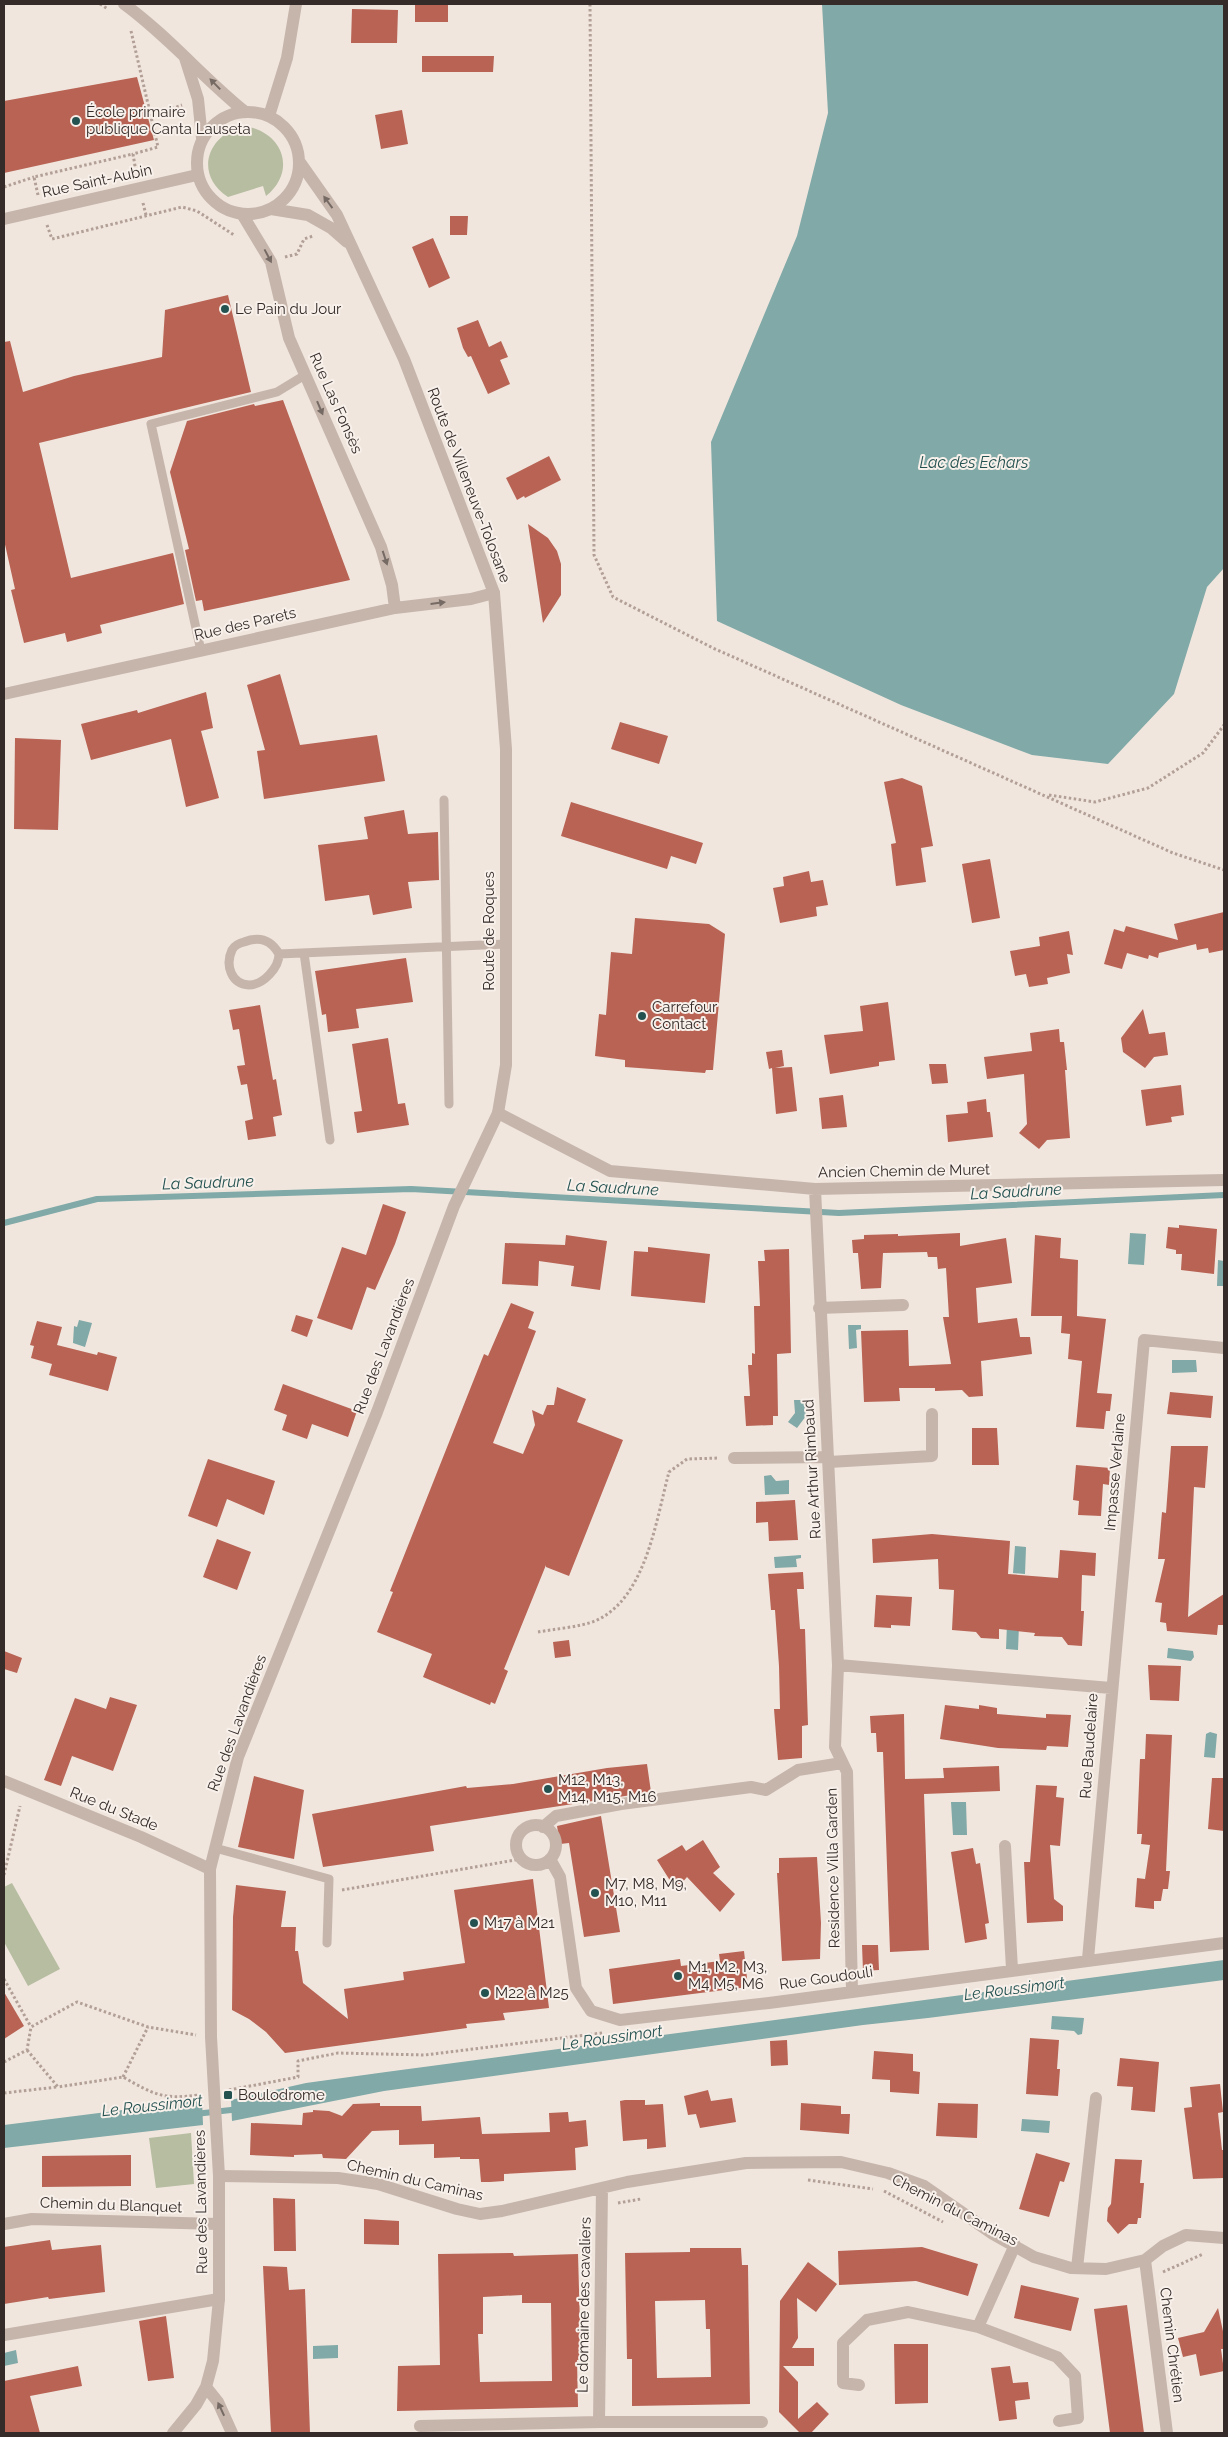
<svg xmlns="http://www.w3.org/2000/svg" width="1228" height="2437" viewBox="0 0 1228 2437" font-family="Raleway,sans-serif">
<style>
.green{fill:#b6bda0}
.water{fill:#80a9a7}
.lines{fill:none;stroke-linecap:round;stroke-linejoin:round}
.stream{stroke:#80a9a7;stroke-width:6}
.building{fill:#b86354;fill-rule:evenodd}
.path{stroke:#b29f96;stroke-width:3;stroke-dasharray:2.5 2.5;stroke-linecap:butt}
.service{stroke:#c6b5ab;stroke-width:9}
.minor{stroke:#c6b5ab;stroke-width:12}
.tertiary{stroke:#c6b5ab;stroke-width:12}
.oneway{fill:#766a64}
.poi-dot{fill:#245251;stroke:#f8f0ea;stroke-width:2}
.labels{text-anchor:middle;stroke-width:4;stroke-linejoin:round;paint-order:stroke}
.poi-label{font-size:15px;fill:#352c2a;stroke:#f8f0ea;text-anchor:start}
.street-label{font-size:15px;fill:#352c2a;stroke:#f8f0ea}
.water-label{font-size:16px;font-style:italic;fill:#245251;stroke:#f8f0ea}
</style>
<rect width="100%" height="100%" fill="#f0e6de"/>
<path class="green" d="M244,126C282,131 298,170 266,196L263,186L228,197C193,174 208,134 244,126Z
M12,1883L60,1969L28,1986L4,1942V1887Z
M191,2133L194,2184L156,2188L149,2138Z"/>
<path class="water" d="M822,4H1224V568L1207,587L1174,694L1108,764L1032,755L901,705L717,621L711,442L797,236L828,113Z
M1130,1233L1146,1234L1144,1265L1128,1264Z
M1218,1260L1224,1261V1286H1217Z
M79,1320L92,1323L85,1347L73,1343L74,1326L77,1327Z
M848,1325H861V1329L856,1330L857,1348L849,1349Z
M1172,1360H1196L1197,1372L1172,1373Z
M794,1400H805L806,1416L797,1428L788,1422L795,1413Z
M771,1475L776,1481L789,1480V1494L765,1495L764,1476Z
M1015,1546L1026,1547L1025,1574L1013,1573Z
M801,1555V1558L796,1559L797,1567L775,1568L774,1557Z
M1007,1624L1019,1625L1018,1650L1006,1649Z
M1168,1648L1193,1651L1194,1657L1191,1661L1167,1658Z
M1210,1732L1217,1734L1215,1758L1204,1757L1206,1734Z
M951,1802H966L967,1835H953Z
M1224,1960V1980L928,2018L863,2025L384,2091L232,2121L231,2100L306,2083L386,2072Z
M1052,2016L1084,2018L1082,2034L1078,2035L1074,2031L1051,2029Z
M202,2100L203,2125L4,2148V2125Z
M1022,2119L1050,2121L1049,2133L1021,2131Z
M338,2345V2358L313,2359V2346Z
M16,2350L18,2363L4,2366V2353Z"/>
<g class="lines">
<path class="stream" d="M4,1223L97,1199L411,1189L839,1213L1224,1195
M195,2114L240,2109"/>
</g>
<path class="building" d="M415,4H448V22H415Z
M352,9L398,10L397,43H351Z
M422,56H494L493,72H422Z
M137,77L154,140L4,173V101Z
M402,110L408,144L381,149L375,115Z
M450,216H468L467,235H450Z
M433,238L450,278L429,288L412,247Z
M228,295L251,392L39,443L71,578L173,553L184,604L100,625L102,633L67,642L65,633L24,643L11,590L15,589L4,540V342L10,341L23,392L74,376L162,357L165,310Z
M478,320L489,347L501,341L508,357L500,360L510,384L488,394L471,356L468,357L463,348L457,328Z
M283,400L350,580L204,611L202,600L196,601L185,550L189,549L170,472L187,421L254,404L255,406Z
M549,456L561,480L525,498L524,496L517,500L506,478Z
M528,524L548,538L557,551L561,564V595L543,623Z
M280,674L300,745L377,735L385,781L264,799L257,751L265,750L247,685Z
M206,692L213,728L201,731L219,798L186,807L171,739L91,760L81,724L137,710L138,713Z
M620,722L668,736L659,764L611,749Z
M15,738L61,740L58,830L14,829Z
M902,778L922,786L933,846L921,848L926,882L896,886L891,844L896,843L884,782Z
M571,802L703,843L696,864L671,856L667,869L561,836Z
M404,810L408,834L438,832L439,880L408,882L412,908L373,915L369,895L325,901L318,845L368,839L364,817Z
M990,859L1000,918L972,923L962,864Z
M809,871L811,882L823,880L828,905L816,907L817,916L780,923L773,888L784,886L783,877Z
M1224,912V950L1209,953L1208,948L1197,950L1196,944L1159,953L1158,958L1149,955L1148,959L1127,953L1122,969L1104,964L1114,929L1124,932L1126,926L1178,940L1174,924Z
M635,918L709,924L725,934L713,1070H706L705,1073L625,1067V1060L595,1056L599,1014L606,1015L611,952L632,954Z
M1069,931L1073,955L1067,954L1070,973L1047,978L1048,984L1029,987L1026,974L1015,976L1010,951L1040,946L1039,937Z
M406,958L413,1002L356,1009L359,1028L328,1032L326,1014L322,1015L315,971Z
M888,1002L895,1060L879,1062V1066L830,1074L824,1035L863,1031L860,1006Z
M260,1005L273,1080L276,1079L282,1115L273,1117L276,1136L248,1140L245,1121L253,1119L247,1084L241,1085L237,1066L245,1065L239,1029L233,1030L229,1010Z
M1143,1009L1149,1034L1165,1032L1168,1055L1154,1057L1145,1068L1123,1052L1121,1038Z
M1059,1029L1060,1042H1064L1067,1070H1065L1070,1138L1047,1140L1039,1149L1019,1133L1027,1124L1024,1074L987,1079L984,1057L1032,1051L1030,1033Z
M388,1038L398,1104L405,1103L409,1125L357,1133L354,1112L362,1111L352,1044Z
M782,1050L784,1066L775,1068L792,1067L797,1111L776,1114L772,1068L769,1069L766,1052Z
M929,1064H946L948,1083L932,1084Z
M1181,1085L1184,1115L1171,1117L1172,1122L1146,1126L1141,1090Z
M843,1095L847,1127L822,1129L819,1098Z
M986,1099L987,1112H990L993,1137L948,1142L946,1115L968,1113L967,1102Z
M383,1204L406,1212L395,1244L375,1290L367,1287L352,1330L317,1318L342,1247L366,1255Z
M1179,1225L1217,1229L1214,1274L1181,1270L1182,1254H1176V1250L1166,1248L1168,1227L1179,1228Z
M960,1233V1246L1006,1238L1012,1283L976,1288L978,1323L1017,1318L1020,1337H1030L1032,1354L981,1361L983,1396L969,1397L962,1390L935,1391V1388H899L900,1401L864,1402L861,1331L908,1330L909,1366L951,1364L943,1317H949L946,1268L938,1269L937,1257H928L927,1252L883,1253L881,1288L861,1289L858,1253H853L852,1240L864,1239V1235L898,1234V1236Z
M566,1235L607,1241L600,1290L571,1286L574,1266L539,1261L538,1286L502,1284L505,1243L565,1245Z
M1035,1235L1061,1238L1060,1258L1078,1260L1077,1316L1106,1319L1097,1393L1112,1394L1110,1411H1106L1104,1429L1076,1427L1082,1361L1068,1359L1070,1334L1061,1333L1062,1316H1031Z
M648,1247L710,1254L705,1303L631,1296L634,1251L648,1252Z
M789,1249L791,1353L777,1354L778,1416H773V1425L746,1426L744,1396H750L748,1365H752V1353L755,1354L754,1306H760L758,1261H765L764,1250Z
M511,1303L534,1312L528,1328L536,1331L493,1443L523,1454L535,1425L532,1410L543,1415L547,1405H554L557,1387L586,1399L577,1422L623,1440L569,1576L546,1567V1565L504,1669L508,1671L495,1704L491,1702L490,1705L423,1677L432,1654L377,1632L393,1592L390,1591L484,1354L488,1356Z
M296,1315L313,1320L307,1337L291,1331Z
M37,1321L62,1327L57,1345L97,1355L98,1352L117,1357L108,1391L49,1375L52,1364L31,1358L34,1346L30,1345Z
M283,1384L357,1411L348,1437L312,1424L307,1439L282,1430L287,1415L274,1410Z
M1170,1392L1213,1396L1211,1418L1167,1414Z
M972,1428H997L999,1465H972Z
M1171,1446H1208L1205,1488L1194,1487L1188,1617L1224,1594V1625H1218L1217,1635L1167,1631L1166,1623L1160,1622L1162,1603L1155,1602L1165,1559H1158L1162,1512L1166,1513Z
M208,1459L275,1481L264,1515L227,1499L217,1527L188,1516Z
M1076,1465L1110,1468L1109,1485L1103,1484L1101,1516L1078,1515L1079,1501L1073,1500Z
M795,1500L798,1540L769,1541L768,1522L756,1523V1502Z
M932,1534L1010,1541L1008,1574L1058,1578L1060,1550L1096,1553L1095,1576L1082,1575L1081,1611H1084L1082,1646L1068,1645L1062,1637L1034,1636L1035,1633L999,1629V1639L981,1638L976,1632L952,1630L954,1590L939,1589L938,1559L873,1563L872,1539Z
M217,1539L251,1552L237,1590L203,1577Z
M803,1572L804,1589H797L800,1629H805L808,1725L802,1726V1758L778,1760L774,1709H780L779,1666L775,1610H771L768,1574Z
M876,1595L912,1597L910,1626L891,1625V1628L874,1627Z
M569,1640L571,1656L555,1658L553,1642Z
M4,1651L22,1658L17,1673L4,1669Z
M1148,1665L1181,1666L1179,1701L1150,1700Z
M110,1697L137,1705L113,1771L72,1756L61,1786L44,1780L75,1698L106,1709Z
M945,1705L979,1709V1705L997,1708V1714L1046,1718V1714L1071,1715L1068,1747L1047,1746L1046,1750L998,1748L940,1739Z
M904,1714L905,1779L944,1778L943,1768L999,1766L1000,1791L924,1794L929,1950L890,1952L883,1752H877L876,1733H871L870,1716Z
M1146,1734L1172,1735L1166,1871H1170L1168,1889H1163L1161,1901H1154V1909L1135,1907L1137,1878L1145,1879L1150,1845L1141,1844L1142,1834H1137L1140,1759H1145Z
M647,1764L651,1792L430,1826L434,1851L323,1867L312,1814L466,1786L467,1788L513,1784L607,1768Z
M254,1776L304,1790L294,1859L238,1847Z
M1212,1778H1224V1831L1208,1829Z
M1036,1785L1057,1786L1056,1797L1064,1798L1060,1846L1050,1845L1054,1899L1063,1906V1921L1027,1923L1024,1862H1030Z
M601,1816L620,1932L584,1937L569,1843L560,1844L557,1826Z
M703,1840L720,1867L713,1873L735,1894L720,1912L687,1877L676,1890L657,1860L682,1845L686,1851Z
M973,1848L976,1864L980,1863L989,1923L985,1924L987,1939L965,1943L951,1852Z
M817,1857L821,1923L820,1959L782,1961L777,1873H779V1858Z
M533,1879L549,2008L503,2013L505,2020L466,2024L467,2028L285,2053L266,2032L249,2019L232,2010L233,1917L236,1885L286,1891L281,1927H296L295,1951H298L303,1983L348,2019L344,1989L404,1980L403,1972L465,1963L454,1890Z
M862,1945H878L879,1970L863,1971Z
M744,1951L748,1987L613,2004L609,1969L680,1959L681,1966L720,1961L719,1954Z
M4,1992L24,2026L4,2039Z
M1030,2038L1059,2040L1057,2069H1060L1058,2096L1026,2094Z
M787,2040L788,2065L771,2066L770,2041Z
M874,2051L913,2054V2071L920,2072L919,2094L890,2092V2080L872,2079Z
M1120,2058L1159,2062L1155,2112L1131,2110L1133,2087L1117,2086Z
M1220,2084L1223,2112L1218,2113L1222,2150H1224V2178L1193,2179L1184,2108L1192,2107L1190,2087Z
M708,2090L711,2101L732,2098L736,2122L700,2128L696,2114L688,2115L684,2096Z
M625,2100H645V2105L663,2104L666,2147L647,2149V2139L623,2141L620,2101Z
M380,2103V2106H421L422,2121L480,2117L482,2134L550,2132L549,2113L568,2112L569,2122L586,2120L588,2146L575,2148L576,2170L504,2174V2181L490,2182H481L479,2159H460V2157L434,2158V2144L399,2145V2130L372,2131L346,2159L323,2158L322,2154L294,2155V2157L250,2155L251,2123L302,2125L303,2113L313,2112V2110L329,2111L342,2116L353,2104Z
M801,2103L841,2106V2114H850L849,2134L800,2130Z
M938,2103L978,2104L977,2138L936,2136Z
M1036,2153L1070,2163L1064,2182L1060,2181L1049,2217L1019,2209Z
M131,2155V2186L42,2187V2156Z
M1115,2159L1142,2160L1140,2183H1144L1141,2218H1138L1137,2224H1129L1118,2234L1107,2221L1108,2208L1111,2204Z
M273,2198L295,2199L296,2251H274Z
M364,2219L399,2221V2245L364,2244Z
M50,2240L52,2250L101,2245L105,2292L49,2299L48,2297L4,2304V2247Z
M922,2247L978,2264L968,2296L916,2281L839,2285L838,2251Z
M690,2248H741L742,2265H748L750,2404L632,2406V2359H627L625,2253L690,2252ZM705,2300L706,2329H710L711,2377L657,2378L655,2301Z
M513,2253L514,2256L578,2254L581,2360H577L578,2407L397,2411L398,2366L440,2365L438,2254ZM522,2295V2303H551L552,2381L480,2382L478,2334H483V2297Z
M808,2262L837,2284L816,2312L797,2298L798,2338L792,2348H814V2366H783L798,2382V2419L817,2402L829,2414L811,2433H800L779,2412L780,2301Z
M263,2266L287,2267L289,2290L305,2289L310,2433H271Z
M1021,2285L1079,2298L1071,2331L1014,2318Z
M1127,2305L1144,2433H1110L1094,2309Z
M1218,2308L1224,2336V2349H1221L1224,2371L1200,2376L1196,2354L1183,2357L1178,2338L1204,2332Z
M166,2316L174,2378L148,2381L139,2321Z
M894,2344H928V2403L895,2404Z
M78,2366L82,2386L30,2396L40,2433H4V2381Z
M1010,2366L1013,2383L1028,2382L1030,2399L1015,2401L1017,2419L999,2421L991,2368Z"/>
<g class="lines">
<path class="path" d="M100,4L108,9
M590,4L594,555L613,597L713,648L1173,853L1224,870
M131,31L158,147L133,154L136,172
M153,116L182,105
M4,187L34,177
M38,195L34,177L133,154
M143,203L146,215
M47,225L52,239L182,207L197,211L234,235
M285,257L297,254L304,239L313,236
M1049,795L1095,802L1148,788L1203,753L1224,725
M538,1632C554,1629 580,1627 595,1621C646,1599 656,1520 669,1472L687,1459L719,1458
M4,1875L20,1806
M342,1890L521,1859
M4,1979L31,2027
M27,2050L58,2087L123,2077C153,2094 163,2100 198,2095
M4,2062L27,2050L31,2027L77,2002L148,2027L196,2035
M123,2077L148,2027
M229,2090L298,2077V2061L338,2053L425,2055L602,2033
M4,2093L57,2087
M808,2180L873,2189
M884,2191L943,2222
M618,2203L641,2199
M1163,2272L1203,2254"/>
<path class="service" d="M201,651L151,424L277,392L305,375
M444,800L449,1104
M304,953L330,1140
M279,954C279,968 263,985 249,985C231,984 225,965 232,950C234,946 240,943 244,942C260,936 271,940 279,954L506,944
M215,1848L329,1879L327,1943"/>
<path class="minor" d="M269,116L287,58L296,4
M242,214L271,262L289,338L381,547L392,585L395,608
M4,219L197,175
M4,694L395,608L471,599L494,593
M498,1113L610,1171L815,1189L1224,1180
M815,1189L838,1665L835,1747L847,1772L852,1991
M819,1308L903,1305
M734,1458L828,1457
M829,1462L932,1456V1414
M838,1665L1111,1688
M516 1845a20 20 0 1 1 40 0a20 20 0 1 1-40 0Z
M543,1827L556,1816L621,1804L751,1787L766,1790L798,1770L842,1763
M1005,1846L1012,1969
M550,1859L560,1877L576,1988L591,2011L620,2020L769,2003L1224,1943
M1088,1959L1144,1340L1224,1348
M219,2176L338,2178L378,2184L457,2209L480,2214L502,2211L627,2182L746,2163L841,2162L888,2173L924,2186L993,2234L1034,2257L1071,2268L1106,2269L1145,2260L1163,2246L1186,2235L1224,2238
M602,2188L599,2422H762
M4,2224L32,2219L218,2224
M1145,2260L1167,2433
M1077,2268L1096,2098
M978,2327L1057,2357L1075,2376L1078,2418L1059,2421
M4,2335L219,2299
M859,2385L843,2383V2343L867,2320L908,2312L978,2327L1015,2245
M420,2426L599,2422"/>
<path class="tertiary" d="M124,4C168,36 202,77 244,111
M185,58L198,99L202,138
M197 163a51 51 0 1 1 102 0a51 51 0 1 1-102 0Z
M271,209L308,215L331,228L347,242
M4,1781L141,1837L210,1869
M206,2387L218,2402L232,2433
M173,2433L196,2405L206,2387L213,2361L219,2299V2176L211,2037L210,1869L238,1757L377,1412L454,1206L498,1113L506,1065V749L494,593L404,359L337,215L299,161"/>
</g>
<defs><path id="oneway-solid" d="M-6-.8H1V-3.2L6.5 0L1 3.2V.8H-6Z" transform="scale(1.25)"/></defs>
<g class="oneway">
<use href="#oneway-solid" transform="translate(215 84) rotate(-134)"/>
<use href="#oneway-solid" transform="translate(328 202) rotate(-126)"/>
<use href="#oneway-solid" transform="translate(268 256) rotate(62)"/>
<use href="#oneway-solid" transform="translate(320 408) rotate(67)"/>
<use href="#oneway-solid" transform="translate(385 558) rotate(72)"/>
<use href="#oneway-solid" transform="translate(438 603) rotate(-7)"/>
<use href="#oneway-solid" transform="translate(221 2409) rotate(-115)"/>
</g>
<g class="poi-dot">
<circle cx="76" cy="121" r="5"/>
<circle cx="225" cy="309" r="5"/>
<circle cx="642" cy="1016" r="5"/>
<circle cx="548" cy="1789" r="5"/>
<circle cx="595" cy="1893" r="5"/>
<circle cx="474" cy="1923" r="5"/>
<circle cx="678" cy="1976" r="5"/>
<circle cx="485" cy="1993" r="5"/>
<rect x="223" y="2090" width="10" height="10" rx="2.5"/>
</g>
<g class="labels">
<g class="poi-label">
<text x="86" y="117">École primaire<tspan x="86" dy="17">publique Canta Lauseta</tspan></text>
<text x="235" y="314">Le Pain du Jour</text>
<text x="652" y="1012">Carrefour<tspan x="652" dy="17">Contact</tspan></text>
<text x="558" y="1785">M12, M13,<tspan x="558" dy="17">M14, M15, M16</tspan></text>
<text x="605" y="1889">M7, M8, M9,<tspan x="605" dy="17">M10, M11</tspan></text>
<text x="484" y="1928">M17 à M21</text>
<text x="688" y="1972">M1, M2, M3,<tspan x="688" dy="17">M4 M5, M6</tspan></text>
<text x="495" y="1998">M22 à M25</text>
<text x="238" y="2100">Boulodrome</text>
</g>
<g class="street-label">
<text transform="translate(97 181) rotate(-12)" y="5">Rue Saint-Aubin</text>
<text transform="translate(336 403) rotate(66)" y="5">Rue Las Fonsès</text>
<text transform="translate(469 485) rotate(69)" y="5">Route de Villeneuve-Tolosane</text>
<text transform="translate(245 624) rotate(-13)" y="5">Rue des Parets</text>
<text transform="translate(489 931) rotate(-90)" y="5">Route de Roques</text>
<text transform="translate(904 1171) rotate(-1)" y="5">Ancien Chemin de Muret</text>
<text transform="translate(384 1346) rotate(-69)" y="5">Rue des Lavandières</text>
<text transform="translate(812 1469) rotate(-93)" y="5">Rue Arthur Rimbaud</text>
<text transform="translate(1115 1472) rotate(-85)" y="5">Impasse Verlaine</text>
<text transform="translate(237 1723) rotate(-70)" y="5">Rue des Lavandières</text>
<text transform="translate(1089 1746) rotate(-86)" y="5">Rue Baudelaire</text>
<text transform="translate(114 1809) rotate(22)" y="5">Rue du Stade</text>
<text transform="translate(833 1868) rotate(-91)" y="5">Residence Villa Garden</text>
<text transform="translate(826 1978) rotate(-8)" y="5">Rue Goudouli</text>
<text transform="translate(415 2180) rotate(13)" y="5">Chemin du Caminas</text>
<text transform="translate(201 2202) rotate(-91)" y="5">Rue des Lavandières</text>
<text transform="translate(111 2205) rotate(2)" y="5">Chemin du Blanquet</text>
<text transform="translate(955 2210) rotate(27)" y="5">Chemin du Caminas</text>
<text transform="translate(584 2305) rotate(-89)" y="5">Le domaine des cavaliers</text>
<text transform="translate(1172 2345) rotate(83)" y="5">Chemin Chrétien</text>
</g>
<g class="water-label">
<text x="974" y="468">Lac des Echars</text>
<text transform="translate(208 1182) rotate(-2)" y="6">La Saudrune</text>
<text transform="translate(613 1187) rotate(3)" y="6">La Saudrune</text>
<text transform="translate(1016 1191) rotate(-3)" y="6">La Saudrune</text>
<text transform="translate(1014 1988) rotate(-7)" y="6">Le Roussimort</text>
<text transform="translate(612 2037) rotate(-8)" y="6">Le Roussimort</text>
<text transform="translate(152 2105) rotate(-6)" y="6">Le Roussimort</text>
</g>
</g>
<rect width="1228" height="2437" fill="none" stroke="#352c2a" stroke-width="10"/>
</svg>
